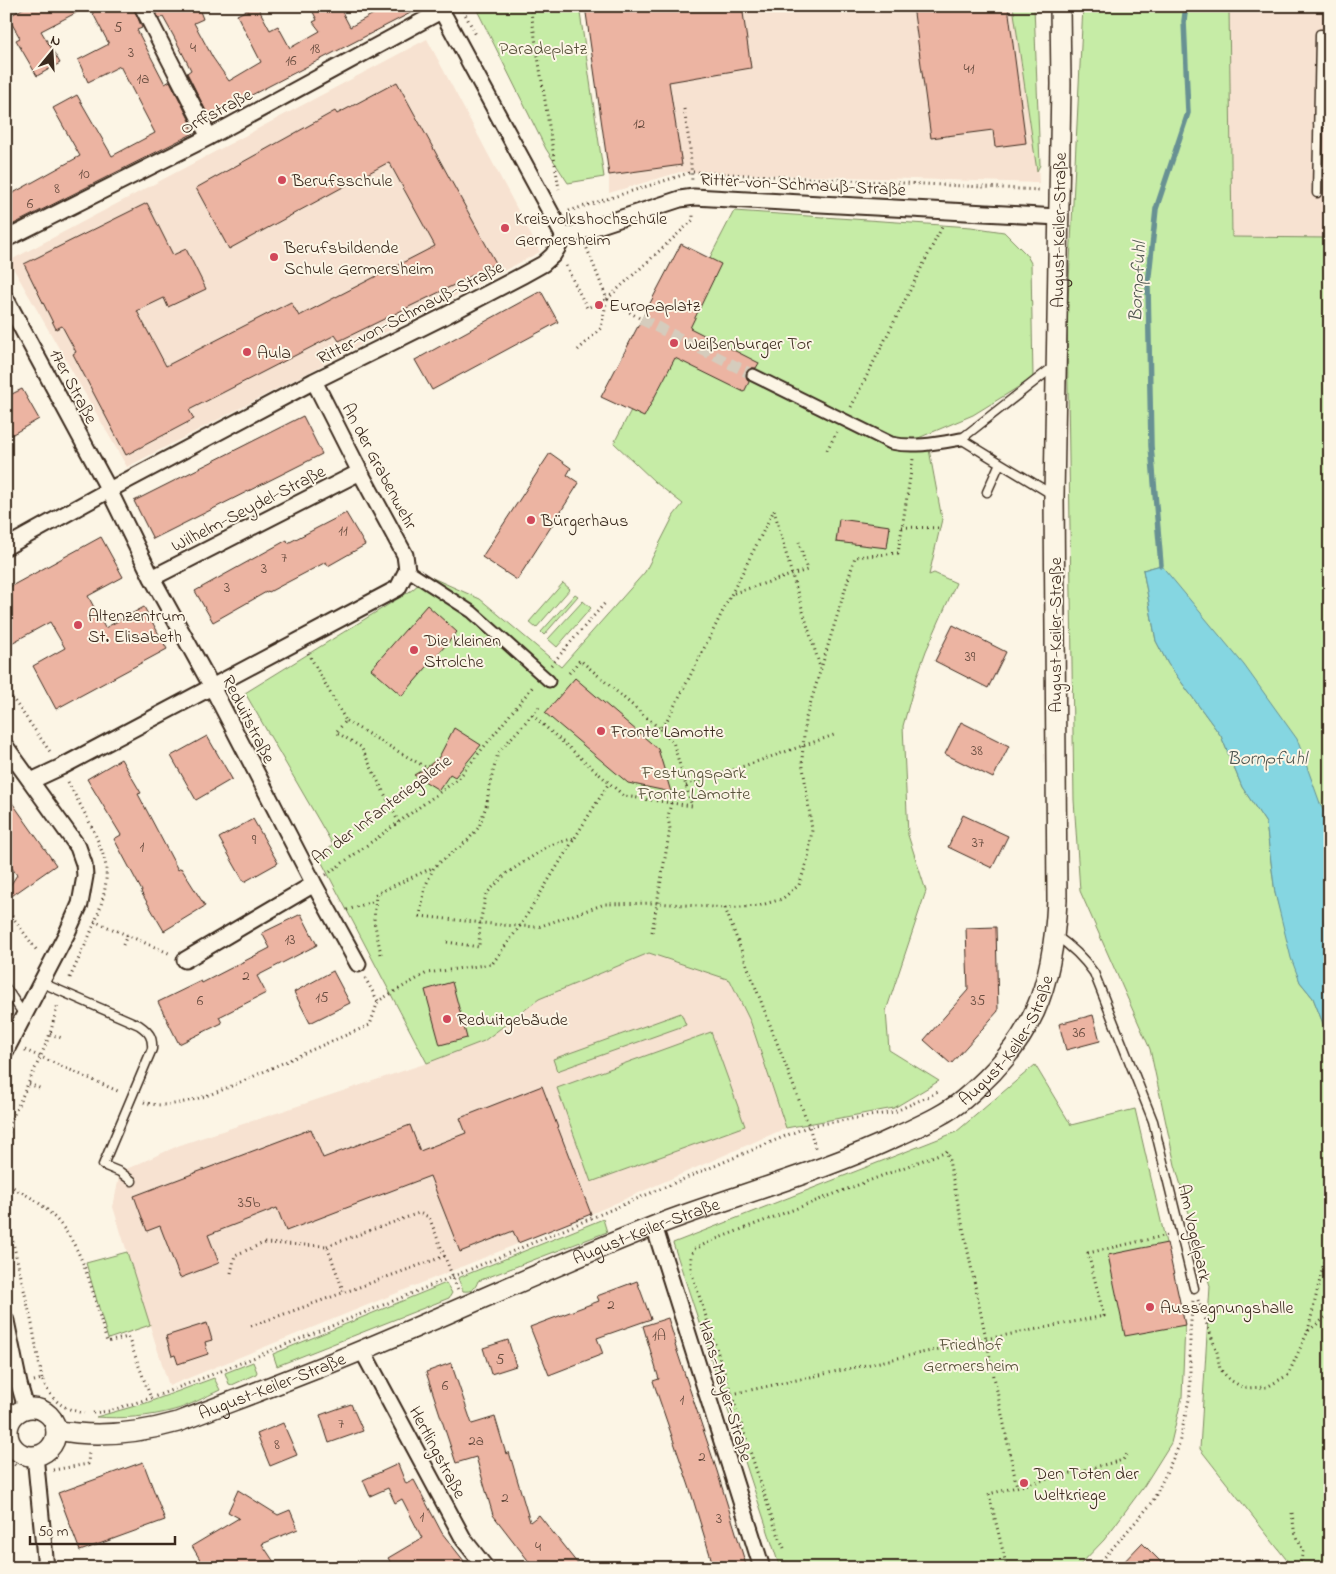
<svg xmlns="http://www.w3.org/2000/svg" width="1336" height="1574" viewBox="0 0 1336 1574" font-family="'Indie Flower',sans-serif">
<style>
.built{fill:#f7e2d1}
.green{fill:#c6eca6;stroke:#808b62}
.water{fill:#85d6e1;stroke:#679193}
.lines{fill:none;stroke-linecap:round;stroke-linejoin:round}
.stream{stroke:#679193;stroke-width:5.5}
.building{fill:#ecb4a2;stroke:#3b2a1e}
.pedestrian-tunnel{stroke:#d5ccbd;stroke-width:11;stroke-dasharray:11 5.5;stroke-linecap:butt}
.service-casing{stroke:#3b2a1e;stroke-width:11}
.pedestrian-casing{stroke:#3b2a1e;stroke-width:15}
.minor-casing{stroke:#3b2a1e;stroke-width:19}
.tertiary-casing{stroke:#3b2a1e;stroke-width:22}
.path{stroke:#3b2a1e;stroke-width:3;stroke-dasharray:1 4;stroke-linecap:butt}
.service{stroke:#fcf5e5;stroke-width:8}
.pedestrian{stroke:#fcf5e5;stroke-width:11}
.minor{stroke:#fcf5e5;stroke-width:15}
.tertiary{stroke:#fcf5e5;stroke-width:19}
.poi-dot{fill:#d1495b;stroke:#fcf5e5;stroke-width:2}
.labels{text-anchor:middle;stroke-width:4;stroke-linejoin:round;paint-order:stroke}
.number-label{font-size:15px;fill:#674c3f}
.park-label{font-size:18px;fill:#575139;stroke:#fcf5e5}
.street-label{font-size:18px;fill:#3b2a1e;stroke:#fcf5e5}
.poi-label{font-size:18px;fill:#3b2a1e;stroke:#fcf5e5;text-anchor:start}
.water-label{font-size:19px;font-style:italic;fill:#4e554f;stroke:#fcf5e5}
</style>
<rect width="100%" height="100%" fill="#fcf5e5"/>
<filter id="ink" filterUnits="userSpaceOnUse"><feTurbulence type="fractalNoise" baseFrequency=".02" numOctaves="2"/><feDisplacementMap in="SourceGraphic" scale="10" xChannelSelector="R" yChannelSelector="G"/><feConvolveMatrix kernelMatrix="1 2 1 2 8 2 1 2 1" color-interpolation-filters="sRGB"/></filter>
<g filter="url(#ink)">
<path class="built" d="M585,6H1031L1039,183L680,172L609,193V175Z
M1229,6H1330V238L1232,237Z
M427,39L540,252L127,467L9,261Z
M649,953L730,980L751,1023L786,1128L591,1214L169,1386L150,1326L108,1339L86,1263L127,1252L113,1207L120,1172L180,1145L427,1063L484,1041L539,999Z"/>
<path class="green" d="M475,6H579L604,177L568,183L546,149Z
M1013,6H1034L1040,165L1037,171Z
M1083,6H1229L1232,237L1330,238V822L1321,806L1161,565L1143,570L1156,641L1168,664L1221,736L1242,787L1266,823L1275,893L1300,982L1313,998L1330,1041V1568H1293L1200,1449L1210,1286L1175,1165L1150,1049L1080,891L1074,800L1067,321Z
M734,211L971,227L1004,232L1026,254L1031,263L1033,378L973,415L916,439L928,444L942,519L929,575L934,573L956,583L926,651L916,679L903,726L908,835L926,891L886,1011L889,1050L939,1081L894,1108L786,1128L751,1023L730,980L649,953L539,999L484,1041L427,1063L319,857L333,845L245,693L412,590L428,576L480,599L561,667L645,572L674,515L683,504L655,482L614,443Z
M563,583L570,589L536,628L529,622Z
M575,594L578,596L544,635L541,632Z
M583,601L591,608L557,647L548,639Z
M681,1013L686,1025L557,1071L553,1059Z
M711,1032L745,1126L591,1182L557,1088Z
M1035,1065L1071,1125L1135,1109L1185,1325L1182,1397L1171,1443L1144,1486L1104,1540L1077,1568H780L673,1243L956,1132Z
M603,1219L607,1232L478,1281C475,1289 472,1292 463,1291L458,1278Z
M127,1252L150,1325L108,1339L86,1263Z
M446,1283L452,1293L449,1298L277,1366L273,1354Z
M253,1362L257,1372L256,1374L232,1385L229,1384L225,1373Z
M214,1378L220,1390C205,1397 189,1406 174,1410C149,1417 122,1419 96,1417L146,1403Z"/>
<path class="water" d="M1161,565L1244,665L1297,739L1321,806L1330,822V1041L1313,998L1300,982L1291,958L1275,893L1266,823L1242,787L1221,736L1168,664L1156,641L1143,570Z"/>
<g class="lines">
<path class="stream" d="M1161,565L1151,446L1148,285L1156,209L1188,113L1184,21L1186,6"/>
</g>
<path class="building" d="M27,6H133L142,28L137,30L165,84L170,81L192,125L190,126L194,133L6,228V197L80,156L53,108L77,95L112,156L155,133L120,66L88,82L78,60L109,44L89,6L41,31L60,63L37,76L16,40L20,38L8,17Z
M153,6H198L203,19L194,23L213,58L229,81L261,62L237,15L255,6H257L270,30L278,26L290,48L320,31L313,22L317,20L310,6H339L350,27L375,13L372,6H424L209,117L187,73L191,70L173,35L163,17L159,19Z
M585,6H742L751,68L669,82L682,165L609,175Z
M913,6H1008L1026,143L995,147L993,130L931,138Z
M397,82L496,263L456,284L339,341L335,335L189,410L194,419L126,455L73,354L76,352L62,326L56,329L24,264L147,203L173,255L186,249L206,289L168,307L164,298L137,311L166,366L291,302L299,316L435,246L389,162L229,249L196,188L335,111L337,114Z
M681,244L721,264L690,328L759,363L756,368H752L747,371L746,376L749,382L744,392L675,358L644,417L601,397Z
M541,291L558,322L432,390L415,360Z
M22,389L39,419L6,438V397Z
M303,416L322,454L153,539L134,501Z
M550,453L571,468L567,475L579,483L517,580L482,557Z
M346,513L365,545L328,566L326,562L269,592L268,591L213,622L195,591L287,540L288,543Z
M839,519L890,526L887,548L836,542Z
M101,537L123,577L88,596L105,628L144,607L167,649L56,709L33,666L65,648L50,622L6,646V589Z
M427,605L457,632L402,696L371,669Z
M953,625L1006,652L988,688L935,661Z
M575,678L658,749L671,792L628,783L545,713Z
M961,722L1009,746L993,778L945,754Z
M454,728L481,745L455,777L450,774L439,790L414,775L426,768L439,757Z
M207,736L232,779L196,800L171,756Z
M121,759L141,793L138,794L178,870L181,868L205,906L164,931L141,892L142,891L114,839L121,835L87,779Z
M6,794L56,865L6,900V892L17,875L6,860Z
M963,815L1008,836L992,868L948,847Z
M253,819L278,863L244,882L219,838Z
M301,914L317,945L257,976L266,993L219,1017L222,1023L179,1044L158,1002L201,981L202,983L270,948L262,933Z
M996,927L998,1011L951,1064L924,1040L968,990L966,928Z
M333,971L350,1003L310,1023L294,992Z
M452,982L467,1038L440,1045L425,990Z
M1093,1015L1100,1041L1066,1050L1059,1024Z
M542,1086L591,1214L518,1243L513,1231L460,1252L430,1176L286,1231L277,1208L208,1235L219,1263L180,1278L160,1226L147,1231L134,1196L311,1129L323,1158L410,1125L420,1151L466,1133L460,1118Z
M1167,1243L1185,1325L1125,1336L1108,1255Z
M637,1281L651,1319L597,1338L603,1354L549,1375L530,1327L599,1301L597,1296Z
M668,1318L676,1344L675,1345L717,1471L747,1568H714L689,1486L653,1381L659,1379L643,1326Z
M207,1323L212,1340L205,1342L208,1354L178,1364L175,1355L172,1356L166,1336Z
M508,1340L516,1366L491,1374L483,1348Z
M451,1363L472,1424L495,1417L506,1454L509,1452L530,1522L539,1515L581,1568H534L493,1515L476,1457L456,1463L426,1372Z
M351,1404L363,1431L329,1443L320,1415Z
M283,1423L297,1455L270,1466L257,1434Z
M143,1462L165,1520L80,1551L58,1493Z
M398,1464L406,1484L414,1480L442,1533L464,1561L456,1568H394L388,1558L422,1538L402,1499L395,1503L388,1488L370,1496L363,1480Z
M238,1490L278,1515L290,1510L298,1529L262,1544L278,1568H205L192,1546L239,1518L228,1512Z
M1142,1543L1167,1568H1118Z"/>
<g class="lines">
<path class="pedestrian-tunnel" d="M641,319L753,375"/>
<defs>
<path id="service" d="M1318,123H1330
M1317,193L1320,34H1330
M1000,463L961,439L1053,367
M987,492L1000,463L1053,495
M1055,935C1071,946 1083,957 1094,973L1153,1121L1194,1288
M40,982L139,1025C149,1032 153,1037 152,1049L103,1165L120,1172L132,1181
M6,988L24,1015"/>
<path id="pedestrian" d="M753,375L891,443C915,448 938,443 961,439
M407,570L472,612L549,681"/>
<path id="minor" d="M142,6L209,137
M439,6L564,237
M6,239L209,137L441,11
M6,299L109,490L152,578L212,687L314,884L358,964
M6,547L109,490L314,381L441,318L523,275L543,264L553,255L564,237L680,199L694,197L1058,217
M152,578L360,472
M6,747L78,847L84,864L85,876L80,904L67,933L6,1050
M31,781L61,767L398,588L407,570L405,555L360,472L314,381
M185,960L314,884
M654,1226L762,1568
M6,1321L19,1384L26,1408
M362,1350L464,1540L486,1568
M35,1455L46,1568"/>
<g id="tertiary">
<circle cx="32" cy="1432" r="24"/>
<path id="s1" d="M56,1430C96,1438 139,1433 178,1422C240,1398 303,1375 365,1349C461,1309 557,1264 654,1226C735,1195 820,1173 898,1136C921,1125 945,1115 964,1099C1033,1041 1053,989 1057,900L1054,496L1061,84L1060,6"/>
</g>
</defs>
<use href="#service" class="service-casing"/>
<use href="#pedestrian" class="pedestrian-casing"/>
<use href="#minor" class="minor-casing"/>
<use href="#tertiary" class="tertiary-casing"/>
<path class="path" d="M461,6L477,37
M530,6L559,189
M684,109L690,148L692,181
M569,211L692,172L1040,190
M566,266L587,308L607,299L641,319
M607,299L693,220V212
M578,350L601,328L607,299L586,246
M851,407L942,227
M827,450L837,432
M902,527L942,528
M734,593L807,570L799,542
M308,653L346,721L336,732L361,747L399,823
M551,665L605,603
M569,673L580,660L660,729L667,720L688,680L774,510L792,575L820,667
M6,689L51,753
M539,707L498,753L489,787L487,803L479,827L468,840L434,867L425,887L420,916L501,925L538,927L605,904L657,903L725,908L758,906L782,899L799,885L808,859L812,830L802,760L805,721L855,557L898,553L913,459
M532,715L624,796L692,806L673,742L660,729
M346,721L425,767
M68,782C81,807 96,831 104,858C115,893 83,947 69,980
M686,786L837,734
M326,875L458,779L534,685
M6,908L38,952
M725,908L809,1126L816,1151
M347,910L375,901
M94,921L171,954
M652,932L670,829L668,817L671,803
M447,942L479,947L480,923L486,894L507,873L550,845L575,838
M123,945L127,935
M381,954L374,921L376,894L434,867
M365,978L378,1001L427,973L492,964L520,926L609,783
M50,1034L62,1038
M25,1050L120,1092
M29,1084L42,1089
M144,1102C179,1116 252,1076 285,1062C313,1049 341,1037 370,1025L378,1001
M9,1185C25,1194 41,1202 53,1216C86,1249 94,1299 107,1342L128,1337L151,1398
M327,1246L419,1213L429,1217L458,1290
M231,1273L235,1255L264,1243L327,1246L344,1293
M1198,1300L1217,1352L1220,1369L1230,1380L1244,1388L1267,1387L1288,1375L1308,1331L1330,1314
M251,1326L445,1256
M1308,1331L1330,1236
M42,1379L32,1324L8,1221L7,1210L9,1185L7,1154L9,1125L40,1058L50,1034L58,1004
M34,1381L42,1379C51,1400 62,1409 84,1413
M732,1394L986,1339L1104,1316L1088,1253L1168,1235
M93,1413L109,1411L151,1398L216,1373L452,1277L809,1126L894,1112L938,1092
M6,1460L11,1461L18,1468
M53,1470L88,1464L89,1451
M1292,1513L1294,1529L1303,1551L1299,1568
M784,1548L774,1524L691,1271V1258L693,1250L711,1241L947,1151L1017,1487
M1007,1568L989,1494L1123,1460L1127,1454
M1095,1568L1152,1503L1178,1448L1190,1395V1332L1193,1301"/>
<use href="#service" class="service"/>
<use href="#pedestrian" class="pedestrian"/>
<use href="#minor" class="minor"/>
<use href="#tertiary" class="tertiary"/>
</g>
</g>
<g class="poi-dot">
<circle cx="282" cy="180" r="5"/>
<circle cx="505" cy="228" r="5"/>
<circle cx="274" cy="257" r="5"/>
<circle cx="599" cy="305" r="5"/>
<circle cx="674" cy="343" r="5"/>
<circle cx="247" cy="352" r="5"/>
<circle cx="531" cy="520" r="5"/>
<circle cx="78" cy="625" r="5"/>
<circle cx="414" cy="650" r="5"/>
<circle cx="601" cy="731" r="5"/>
<circle cx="447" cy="1019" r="5"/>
<circle cx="1150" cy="1307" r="5"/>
<circle cx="1024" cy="1483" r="5"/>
</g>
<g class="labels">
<g class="number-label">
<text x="118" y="32">5</text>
<text x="193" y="52">4</text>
<text x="315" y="53">18</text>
<text x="131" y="57">3</text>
<text x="291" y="65">16</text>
<text x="969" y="73">41</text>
<text x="143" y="83">1a</text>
<text x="639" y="128">12</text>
<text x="84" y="178">10</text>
<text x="57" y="193">8</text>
<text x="30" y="208">6</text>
<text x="343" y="535">11</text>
<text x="284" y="562">7</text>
<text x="264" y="573">3</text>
<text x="227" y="592">3</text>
<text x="970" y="661">39</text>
<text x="977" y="755">38</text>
<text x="254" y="844">9</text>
<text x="978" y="847">37</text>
<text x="142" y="851">1</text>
<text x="290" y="944">13</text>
<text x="246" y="980">2</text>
<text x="322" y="1002">15</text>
<text x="200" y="1005">6</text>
<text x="978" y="1005">35</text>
<text x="1079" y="1037">36</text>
<text x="249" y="1207">35b</text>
<text x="611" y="1309">2</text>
<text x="659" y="1340">1A</text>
<text x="500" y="1364">5</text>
<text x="445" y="1390">6</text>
<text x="682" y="1404">1</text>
<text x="341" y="1428">7</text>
<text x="476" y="1445">2a</text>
<text x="277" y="1449">8</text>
<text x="702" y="1461">2</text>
<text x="505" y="1502">2</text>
<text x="422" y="1521">1</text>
<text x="719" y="1523">3</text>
<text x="538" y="1551">4</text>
</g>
<g class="park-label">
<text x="543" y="54">Paradeplatz</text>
<text x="694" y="778">Festungspark<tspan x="694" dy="21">Fronte Lamotte</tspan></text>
<text x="971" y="1350">Friedhof<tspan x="971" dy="21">Germersheim</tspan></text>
</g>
<g class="street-label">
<text transform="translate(216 111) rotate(-28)" y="6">Orffstraße</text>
<text transform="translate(803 184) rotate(3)" y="6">Ritter-von-Schmauß-Straße</text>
<text dy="6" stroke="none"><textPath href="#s1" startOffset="1872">August-Keiler-Straße</textPath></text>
<text transform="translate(410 312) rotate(-27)" y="6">Ritter-von-Schmauß-Straße</text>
<text transform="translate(74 386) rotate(62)" y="6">17er Straße</text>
<text transform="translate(380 466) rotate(62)" y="6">An der Grabenwehr</text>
<text transform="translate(248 508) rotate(-27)" y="6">Wilhelm-Seydel-Straße</text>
<text transform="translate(1055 635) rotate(-90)" y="6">August-Keiler-Straße</text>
<text transform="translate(249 719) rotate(63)" y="6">Reduitstraße</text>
<text transform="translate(381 809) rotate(-37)" y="6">An der Infanteriegalerie</text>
<text dy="6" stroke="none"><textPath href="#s1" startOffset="1048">August-Keiler-Straße</textPath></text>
<text dy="6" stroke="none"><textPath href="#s1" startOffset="629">August-Keiler-Straße</textPath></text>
<text transform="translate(1195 1233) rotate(77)" y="6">Am Vogelpark</text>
<text dy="6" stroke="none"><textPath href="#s1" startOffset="224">August-Keiler-Straße</textPath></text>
<text transform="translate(726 1391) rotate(73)" y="6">Hans-Mayer-Straße</text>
<text transform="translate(438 1452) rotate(62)" y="6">Hertlingstraße</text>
</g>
<g class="poi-label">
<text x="292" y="186">Berufsschule</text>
<text x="515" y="224">Kreisvolkshochschule<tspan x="515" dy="21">Germersheim</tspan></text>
<text x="284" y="253">Berufsbildende<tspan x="284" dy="21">Schule Germersheim</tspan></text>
<text x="609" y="311">Europaplatz</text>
<text x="684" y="349">Weißenburger Tor</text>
<text x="257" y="358">Aula</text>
<text x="541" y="526">Bürgerhaus</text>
<text x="88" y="621">Altenzentrum<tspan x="88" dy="21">St. Elisabeth</tspan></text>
<text x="424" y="646">Die kleinen<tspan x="424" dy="21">Strolche</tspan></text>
<text x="611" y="737">Fronte Lamotte</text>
<text x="457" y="1025">Reduitgebäude</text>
<text x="1160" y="1313">Aussegnungshalle</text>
<text x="1034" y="1479">Den Toten der<tspan x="1034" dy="21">Weltkriege</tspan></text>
</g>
<g class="water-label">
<text transform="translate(1136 282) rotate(-87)" y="7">Bornpfuhl</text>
<text x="1267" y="764">Bornpfuhl</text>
</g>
</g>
<rect width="1336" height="1574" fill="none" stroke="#fcf5e5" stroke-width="25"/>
<rect x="12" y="12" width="1311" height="1549" fill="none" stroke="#3b2a1e" stroke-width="2" filter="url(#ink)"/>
<g transform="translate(52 52) rotate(18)" stroke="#fcf5e5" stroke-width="4" paint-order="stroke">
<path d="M0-4L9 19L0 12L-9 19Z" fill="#3b2a1e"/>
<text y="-8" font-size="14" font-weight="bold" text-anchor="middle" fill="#3b2a1e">N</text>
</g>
<path d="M30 1536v8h145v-8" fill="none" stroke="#3b2a1e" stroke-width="2.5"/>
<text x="38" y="1536" font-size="15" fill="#3b2a1e" stroke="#fcf5e5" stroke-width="4" paint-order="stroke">50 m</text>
</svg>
